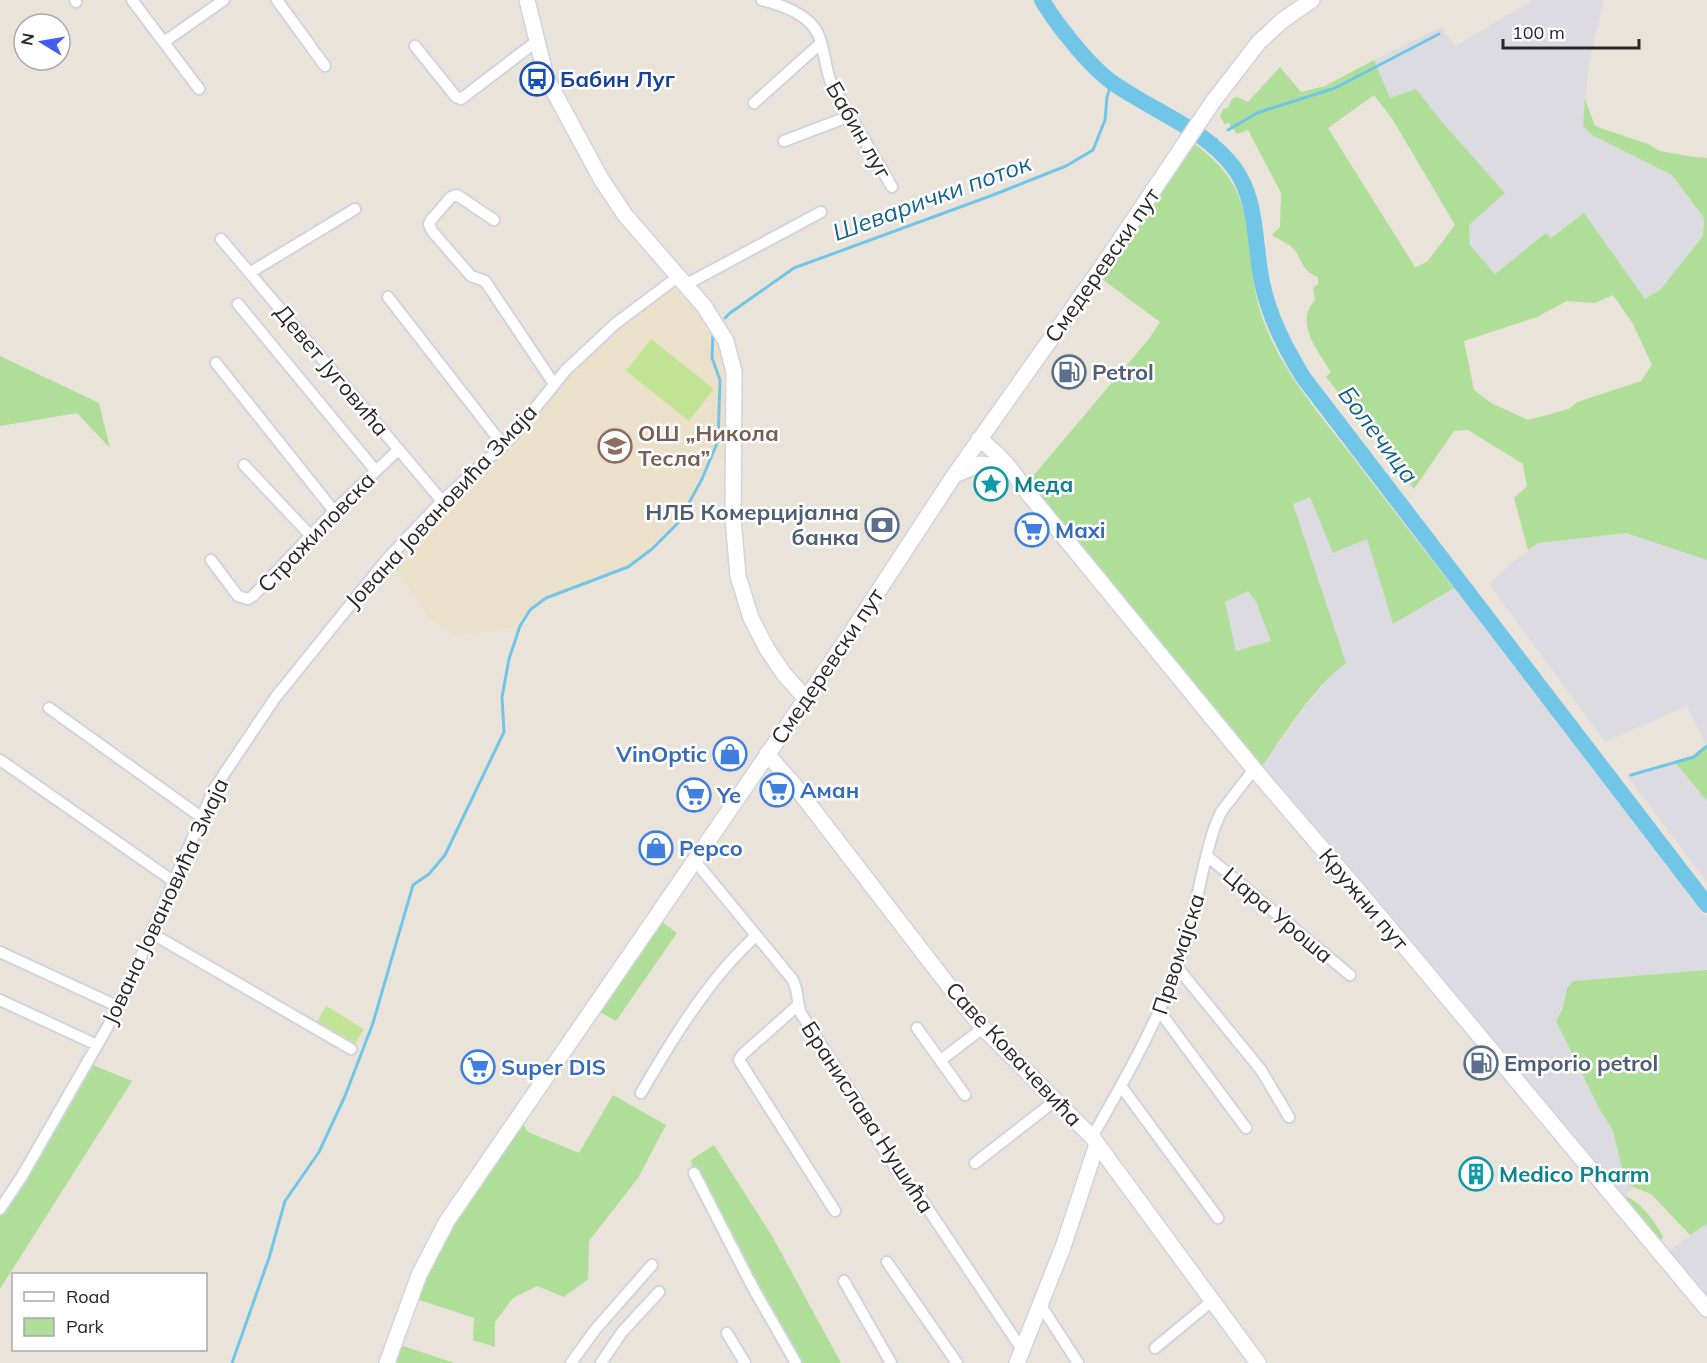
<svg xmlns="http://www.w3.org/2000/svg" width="1707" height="1363" viewBox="0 0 1707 1363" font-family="Mulish,sans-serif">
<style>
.industrial{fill:#dddbe2}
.education{fill:#ebe1ca}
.green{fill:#afde99;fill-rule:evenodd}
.pitch{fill:#c2e595}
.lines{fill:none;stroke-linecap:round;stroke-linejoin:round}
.stream{stroke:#71c6e8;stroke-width:3}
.river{stroke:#71c6e8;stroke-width:16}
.street-casing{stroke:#d0d3e1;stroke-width:14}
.secondary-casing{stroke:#d0d3e1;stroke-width:18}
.street{stroke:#fff;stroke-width:10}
.secondary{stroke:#fff;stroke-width:15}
.labels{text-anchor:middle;stroke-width:5;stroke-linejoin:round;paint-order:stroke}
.transit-label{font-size:22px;font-weight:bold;fill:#164399;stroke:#fff;text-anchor:start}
.street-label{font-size:22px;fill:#282828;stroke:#fff}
.service-label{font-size:22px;font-weight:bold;fill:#4e5e75;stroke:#fff;text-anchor:start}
.education-label{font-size:22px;font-weight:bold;fill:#785e54;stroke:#fff;text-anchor:start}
.culture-label{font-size:22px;font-weight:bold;fill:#0d838f;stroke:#fff;text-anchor:start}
.shop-label{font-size:22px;font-weight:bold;fill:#366cbe;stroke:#fff;text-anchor:start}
.water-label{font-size:24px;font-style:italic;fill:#146391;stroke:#fff}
</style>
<rect width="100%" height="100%" fill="#eae3da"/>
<path class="industrial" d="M1533,0H1604L1589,63L1583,126L1592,135L1672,175L1704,218L1703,236L1661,289L1645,299L1550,239L1546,234L1495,274L1470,245L1469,225L1505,193L1442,122L1416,89L1390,98L1374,60L1441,27L1455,46Z
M1310,497L1367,539L1393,624L1454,588L1707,919V970L1574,981L1568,985L1565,993V1000L1556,1021L1599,1108L1613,1131L1624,1177L1634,1187L1631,1191L1627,1192V1197L1625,1199L1262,766L1304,708L1335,671L1346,663L1293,504Z
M1626,533L1707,560V747L1687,706L1605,742L1489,584L1510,564L1539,543Z
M1248,590L1256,602L1271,641L1236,652L1225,602Z
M1674,761L1707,801V882L1626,775Z
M1707,1224V1298L1668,1251Z"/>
<path class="education" d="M670,283L710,323L725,363L727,462L714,453L678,523L652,549L628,567L547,598L533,606L520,626L455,636L429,617L388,558L615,324Z"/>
<path class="green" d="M1374,60L1390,98L1416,89L1442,122L1505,193L1469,225L1470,245L1495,274L1546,233L1551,238L1584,213L1645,299L1661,289L1703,236L1704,218L1672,175L1592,135L1583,126L1585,99L1595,126L1648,144L1660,151L1693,157L1707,158V560L1626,533L1539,543L1528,550L1514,498L1527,486L1523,464L1468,430L1454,431L1414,489L1326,377L1331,372C1318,351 1294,323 1315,300L1313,288L1318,284V277C1303,271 1304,265 1296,252C1292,245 1279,240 1272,235L1280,227L1281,193L1248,130L1237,134L1228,122L1225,125L1220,116L1223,109C1230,109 1229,104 1232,99L1237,97L1248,102L1280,67L1301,92L1325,86ZM1374,95L1393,120L1455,225L1427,262L1415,267L1328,128ZM1613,295L1633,324L1652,365L1641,381L1577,402L1569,409L1528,420L1491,403L1474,390L1464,341L1537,317L1567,301L1595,303Z
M1194,143C1207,154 1220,164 1229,178C1256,217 1246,271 1261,314C1279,368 1317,411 1351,455C1385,499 1419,544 1454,588L1393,624L1367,539L1333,553L1310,497L1293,504L1346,663C1312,689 1287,731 1262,766L1034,487V475L1148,340L1160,322L1102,279ZM1248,591L1256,602L1271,641L1236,651L1225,602Z
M0,356L99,403L110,448L77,413L0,426Z
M1706,745L1707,747V801L1674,761L1692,756Z
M661,921L677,933L616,1021L600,1012Z
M1707,970V1224L1690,1235L1651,1194L1631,1186L1624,1177L1613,1131L1599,1108L1556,1021C1559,1015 1563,1009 1564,1002C1567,993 1564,987 1574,981Z
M88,1063L132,1081L0,1289V1200Z
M613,1095L666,1125L638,1178L589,1241L588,1279L564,1297L537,1286L513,1298L495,1322V1347L473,1340L474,1318L410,1297L426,1259L519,1118L528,1132L579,1153Z
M714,1145L772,1236L841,1363H795L694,1173L691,1160Z
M1627,1197C1641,1202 1657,1224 1663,1237L1660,1242L1625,1199Z
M394,1343L454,1363H387Z"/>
<path class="pitch" d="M651,339L714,389L689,421L626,371Z
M326,1006L364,1029L353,1048L315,1025Z"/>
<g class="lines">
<path class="stream" d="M1228,130L1257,113L1335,88L1439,34
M1211,145L1216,139
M725,318L730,313L794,268L993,195L1066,166L1093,150L1105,120L1107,97L1112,82
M1631,775L1694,757L1707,746
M232,1363L269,1258L285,1201L319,1152L345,1096L373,1023L413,885L429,874L445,855L504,732L502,697L509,659L520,626L530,610L546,598L628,567L652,549L678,523L702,479L718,441L720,380L712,358L713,332"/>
<path class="river" d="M1042,0C1056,24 1090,67 1113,83C1151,110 1206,129 1235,169C1258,202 1254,244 1262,282C1269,317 1285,347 1303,377L1707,905"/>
<defs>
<path id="street" d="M75,0L76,2
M132,0L199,89
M277,0L325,66
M762,0C780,4 810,15 818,34C825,50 825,69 832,85L892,187
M164,42L224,0
M415,46L456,97L461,99L537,41
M754,103L821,43
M784,141L850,116
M494,220L457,195L451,197L431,220L429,224L432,231L471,276L485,281L554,384
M221,239L442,501
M251,272L355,209
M687,284L821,212
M388,297L503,445
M238,304L375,470
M216,363L334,511
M244,465L310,535
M211,560L238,596L248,599L253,596L334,511L398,450
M49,708L201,817
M0,760L173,881
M1207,856L1350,975
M695,861L793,980L796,989L800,1012L855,1098L883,1149L897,1170L916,1191L1021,1348
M151,933L351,1049
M0,952L119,1007
M1177,967L1261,1070L1289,1117
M0,1000L97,1045
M797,1006L742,1055L739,1060L835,1211
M1160,1012L1246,1128
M917,1028L965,1095
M941,1060L983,1028
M1121,1086L1218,1218
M641,1093C666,1050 692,1007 724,969C734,957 746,946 756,935
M1092,1137C1127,1076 1160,1018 1183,951C1197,910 1201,866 1215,826L1221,812L1254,769
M975,1163L1056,1100
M694,1173L752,1286L796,1363
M0,1209L22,1176L119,1007L214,789L275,698L388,558L442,501L510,439L566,370L615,324L679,276
M887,1262L957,1363
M844,1281L891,1363
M1040,1304L1078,1363
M727,1333L745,1363
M1155,1348L1212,1301
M571,1363L595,1330L652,1265
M601,1363L622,1332L659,1292"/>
<path id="secondary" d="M527,0L546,77L601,179L625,215L704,306L726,341L734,372L733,519L738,576L751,618L767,649L784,674L806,699
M979,439C997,452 1011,467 1023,487L1254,769L1361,894L1707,1309
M955,475L980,464L998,466
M767,754L795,786L955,994L983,1028L1092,1137L1258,1363
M387,1363L419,1275L447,1221L849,636L953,477L1101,268L1212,103L1259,42L1283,20L1312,0
M1017,1363L1063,1247L1097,1144"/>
</defs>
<use href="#street" class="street-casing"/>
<use href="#secondary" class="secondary-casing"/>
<use href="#street" class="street"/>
<use href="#secondary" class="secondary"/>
</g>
<defs>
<symbol id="bus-ring" viewBox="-11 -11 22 22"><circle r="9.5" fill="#fff" stroke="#1a4fb4" stroke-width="1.5"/><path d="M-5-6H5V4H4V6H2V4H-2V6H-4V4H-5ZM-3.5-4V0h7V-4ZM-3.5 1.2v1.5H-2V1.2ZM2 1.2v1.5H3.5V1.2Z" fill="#1a4fb4"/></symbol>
<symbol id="fuel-ring" viewBox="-11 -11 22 22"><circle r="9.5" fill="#fff" stroke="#5c6f8a" stroke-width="1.5"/><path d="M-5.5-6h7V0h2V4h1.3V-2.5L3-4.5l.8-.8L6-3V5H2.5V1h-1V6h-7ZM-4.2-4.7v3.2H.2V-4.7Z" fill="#5c6f8a"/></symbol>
<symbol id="school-ring" viewBox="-11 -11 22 22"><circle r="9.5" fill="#fff" stroke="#8d6e63" stroke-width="1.5"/><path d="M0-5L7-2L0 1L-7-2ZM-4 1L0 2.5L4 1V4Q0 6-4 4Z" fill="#8d6e63"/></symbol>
<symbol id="sight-ring" viewBox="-11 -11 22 22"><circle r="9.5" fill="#fff" stroke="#0f9aa8" stroke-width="1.5"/><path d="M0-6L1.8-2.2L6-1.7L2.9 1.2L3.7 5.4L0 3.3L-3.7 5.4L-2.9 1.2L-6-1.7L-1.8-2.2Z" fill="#0f9aa8"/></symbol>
<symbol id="bank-ring" viewBox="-11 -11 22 22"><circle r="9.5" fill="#fff" stroke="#5c6f8a" stroke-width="1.5"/><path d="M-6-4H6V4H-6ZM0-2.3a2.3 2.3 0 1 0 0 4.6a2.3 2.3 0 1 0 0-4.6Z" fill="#5c6f8a"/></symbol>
<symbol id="supermarket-ring" viewBox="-11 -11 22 22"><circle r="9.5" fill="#fff" stroke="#3f7fe0" stroke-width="1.5"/><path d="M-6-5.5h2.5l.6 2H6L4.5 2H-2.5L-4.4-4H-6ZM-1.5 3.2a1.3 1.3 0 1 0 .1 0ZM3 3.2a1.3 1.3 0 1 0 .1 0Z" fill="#3f7fe0"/></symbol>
<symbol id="shop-ring" viewBox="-11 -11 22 22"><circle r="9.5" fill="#fff" stroke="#3f7fe0" stroke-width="1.5"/><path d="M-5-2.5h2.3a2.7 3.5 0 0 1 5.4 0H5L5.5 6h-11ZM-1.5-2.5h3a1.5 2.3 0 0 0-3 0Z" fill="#3f7fe0"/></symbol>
<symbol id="building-ring" viewBox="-11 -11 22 22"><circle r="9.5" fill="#fff" stroke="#0f9aa8" stroke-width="1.5"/><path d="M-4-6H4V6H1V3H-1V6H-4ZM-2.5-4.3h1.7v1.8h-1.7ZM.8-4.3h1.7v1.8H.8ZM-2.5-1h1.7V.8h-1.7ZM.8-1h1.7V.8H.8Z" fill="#0f9aa8"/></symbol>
</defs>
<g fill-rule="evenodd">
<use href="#bus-ring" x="518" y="60" width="38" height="38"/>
<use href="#fuel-ring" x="1050" y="353" width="38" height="38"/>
<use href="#school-ring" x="596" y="427" width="38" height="38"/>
<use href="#sight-ring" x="972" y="465" width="38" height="38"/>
<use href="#bank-ring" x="863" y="506" width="38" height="38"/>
<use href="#supermarket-ring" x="1013" y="511" width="38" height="38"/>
<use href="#shop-ring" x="711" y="735" width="38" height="38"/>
<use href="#supermarket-ring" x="758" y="771" width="38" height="38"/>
<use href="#supermarket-ring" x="675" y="776" width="38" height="38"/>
<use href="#shop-ring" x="637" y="829" width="38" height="38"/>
<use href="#fuel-ring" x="1462" y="1044" width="38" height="38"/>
<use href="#supermarket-ring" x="459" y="1048" width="38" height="38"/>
<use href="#building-ring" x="1457" y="1155" width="38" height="38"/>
</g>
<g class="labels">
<g class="transit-label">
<text x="560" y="87">Бабин Луг</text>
</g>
<g class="street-label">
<text transform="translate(859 130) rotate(60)" y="8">Бабин луг</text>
<text transform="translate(1102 265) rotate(-55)" y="8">Смедеревски пут</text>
<text transform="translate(332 370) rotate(50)" y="8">Девет Југовића</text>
<text transform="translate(441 506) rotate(-47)" y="8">Јована Јовановића Змаја</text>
<text transform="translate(316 532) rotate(-46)" y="8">Стражиловска</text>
<text transform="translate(827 666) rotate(-56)" y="8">Смедеревски пут</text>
<text transform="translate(1364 899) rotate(50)" y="8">Кружни пут</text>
<text transform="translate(165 901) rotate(-65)" y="8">Јована Јовановића Змаја</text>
<text transform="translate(1278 915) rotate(40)" y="8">Цара Уроша</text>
<text transform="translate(1178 954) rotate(-72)" y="8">Првомајска</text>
<text transform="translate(1014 1054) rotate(47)" y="8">Саве Ковачевића</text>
<text transform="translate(868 1117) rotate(57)" y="8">Бранислава Нушића</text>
</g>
<g class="service-label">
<text x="1092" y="380">Petrol</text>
<text x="859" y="520" text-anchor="end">НЛБ Комерцијална<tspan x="859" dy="25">банка</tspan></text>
<text x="1504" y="1071">Emporio petrol</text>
</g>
<g class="education-label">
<text x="638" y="441">ОШ „Никола<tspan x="638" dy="25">Тесла”</tspan></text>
</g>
<g class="culture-label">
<text x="1014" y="492">Меда</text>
<text x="1499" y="1182">Medico Pharm</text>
</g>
<g class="shop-label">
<text x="1055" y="538">Maxi</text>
<text x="707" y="762" text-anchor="end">VinOptic</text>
<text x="800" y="798">Аман</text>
<text x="717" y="803">Ye</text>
<text x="679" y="856">Pepco</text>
<text x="501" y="1075">Super DIS</text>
</g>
<g class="water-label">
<text transform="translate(932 198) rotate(-20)" y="8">Шеварички поток</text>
<text transform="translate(1378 435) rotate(53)" y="8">Болечица</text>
</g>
</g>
<rect x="12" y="1273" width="195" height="78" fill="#ffffff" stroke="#a9a9a9" stroke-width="1.5"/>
<rect x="24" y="1292" width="30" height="9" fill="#ffffff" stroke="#a9a9a9" stroke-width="1.5"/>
<text x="66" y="1303" font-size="18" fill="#282828">Road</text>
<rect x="24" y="1318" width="30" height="18" fill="#afde99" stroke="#a9a9a9" stroke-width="1.5"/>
<text x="66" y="1333" font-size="18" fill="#282828">Park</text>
<g transform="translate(42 42) rotate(281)"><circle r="28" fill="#ffffff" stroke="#a9a9a9" stroke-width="1.5"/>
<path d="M0-4.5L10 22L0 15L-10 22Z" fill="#415ef0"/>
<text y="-9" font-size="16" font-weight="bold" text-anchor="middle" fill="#282828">N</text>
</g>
<path d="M1503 39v9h136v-9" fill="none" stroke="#282828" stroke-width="3"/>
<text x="1512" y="39" font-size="18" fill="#282828" stroke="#ffffff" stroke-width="4.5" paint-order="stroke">100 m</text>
</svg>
